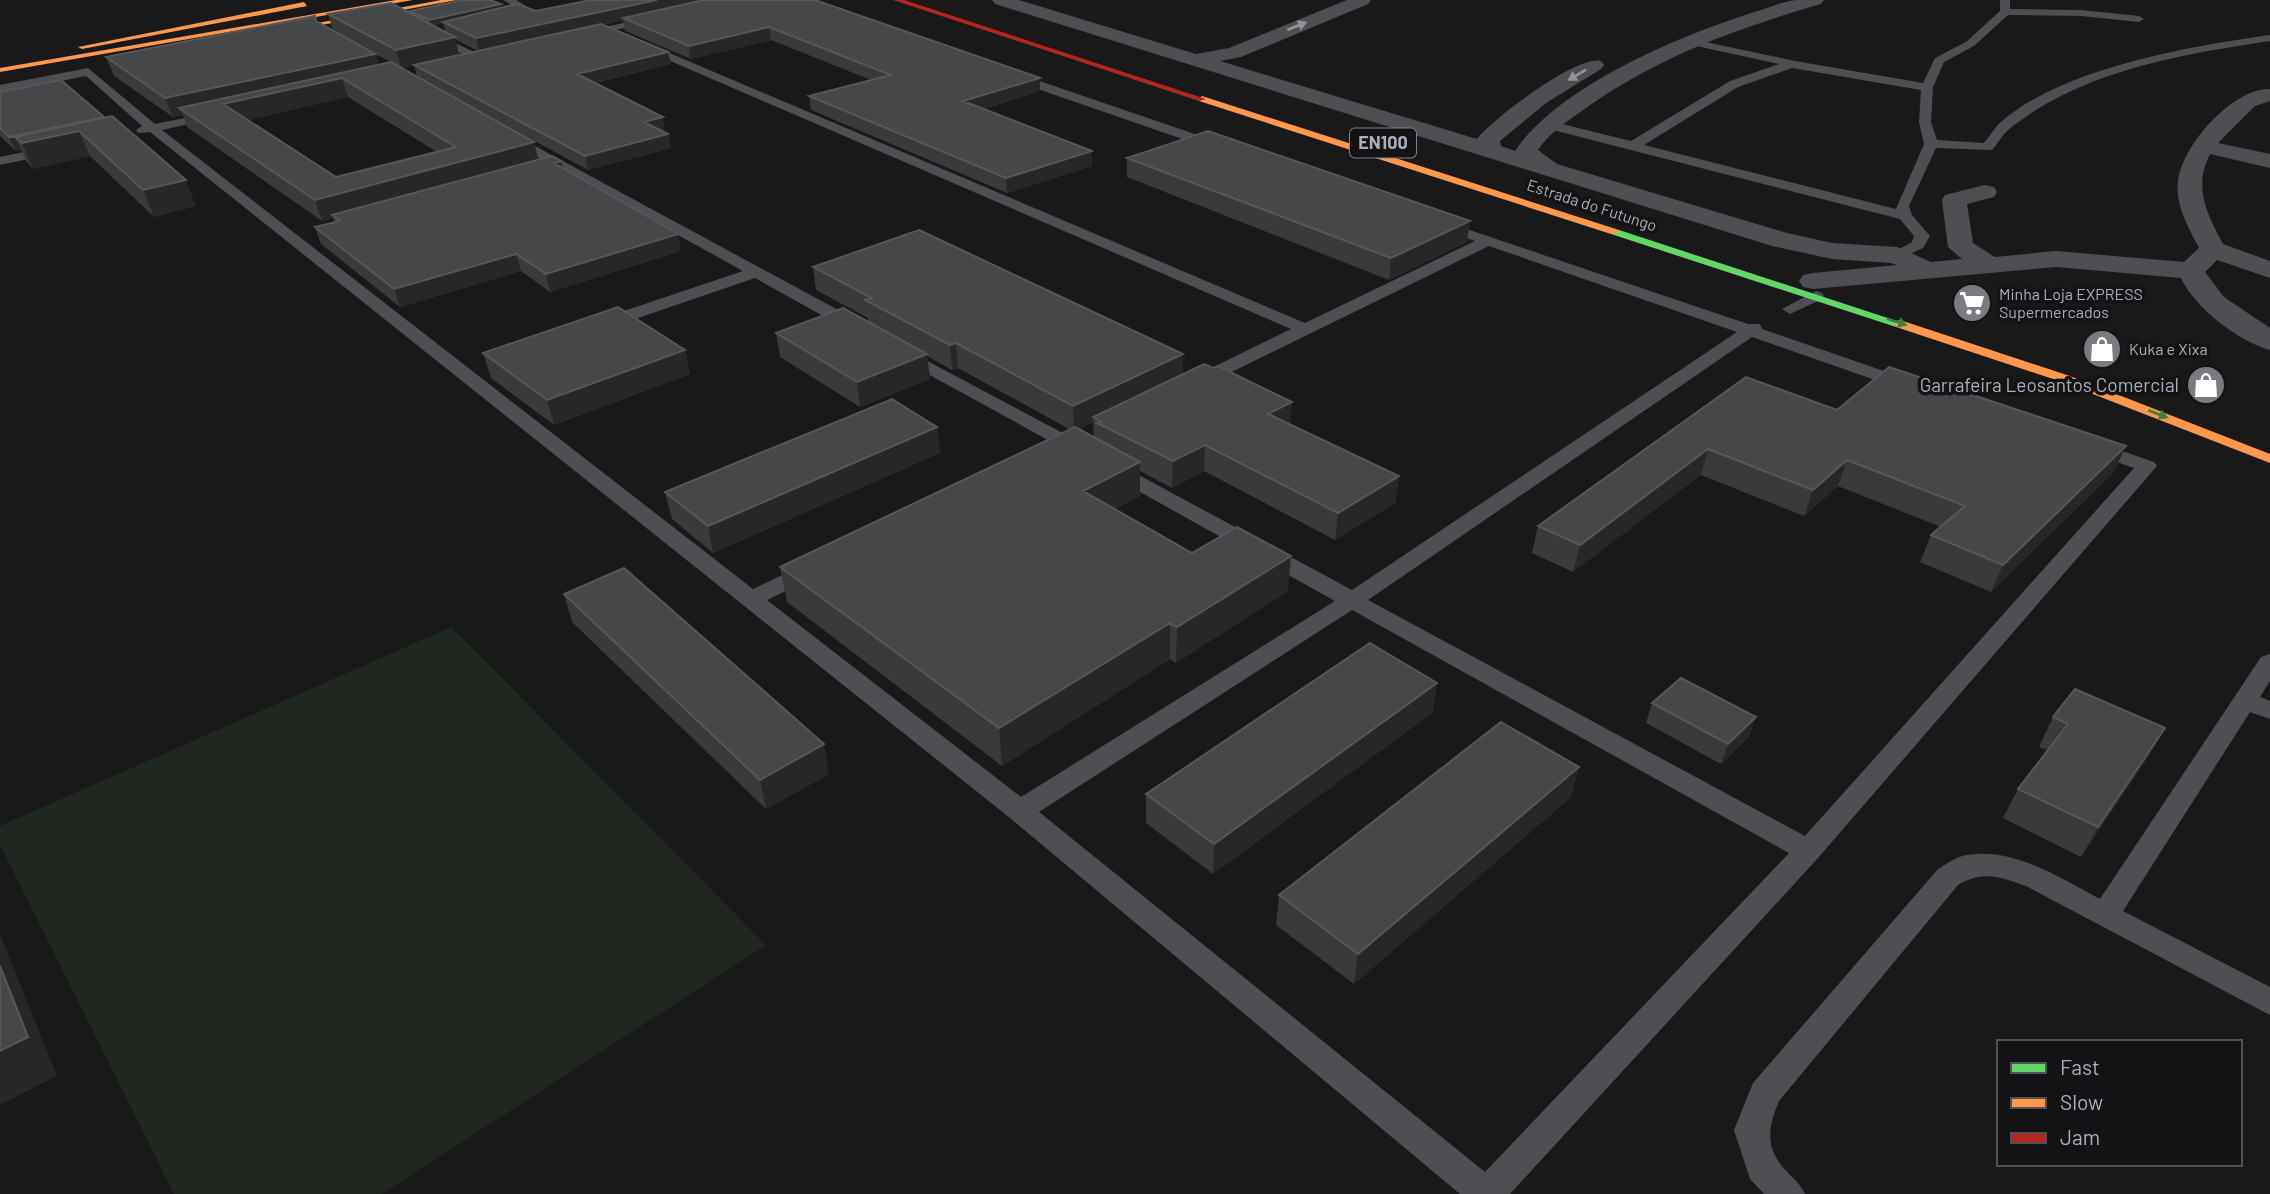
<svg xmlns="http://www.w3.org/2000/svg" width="2270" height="1194" viewBox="0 0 2270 1194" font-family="Barlow,sans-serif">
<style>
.green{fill:#202620}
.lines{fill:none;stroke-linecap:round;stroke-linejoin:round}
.lane{fill:#4e4f52;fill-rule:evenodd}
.street{fill:#4e4f52;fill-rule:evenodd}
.fast{fill:#63d668;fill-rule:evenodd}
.slow{fill:#ff974d;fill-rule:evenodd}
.jam{fill:#b3261e;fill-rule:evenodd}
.wall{fill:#3a3a3b;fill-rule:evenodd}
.shaded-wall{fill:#272728}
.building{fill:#464749;stroke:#56575a;stroke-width:2;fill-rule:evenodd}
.oneway{fill:#90939a}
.oneway2{fill:#3f7e43}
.labels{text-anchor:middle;stroke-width:7;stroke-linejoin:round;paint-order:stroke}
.far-street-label{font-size:16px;fill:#acb0b9;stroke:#131315}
.far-poi-label{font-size:16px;fill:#acb0b9;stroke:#131315;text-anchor:start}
.shield{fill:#131315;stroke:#7e8188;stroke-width:2}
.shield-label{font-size:18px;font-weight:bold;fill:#acb0b9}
.poi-label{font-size:19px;fill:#acb0b9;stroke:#131315;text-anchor:end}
</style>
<rect width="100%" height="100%" fill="#191919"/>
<path class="green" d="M451,627L766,945L382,1194H174L0,845V826Z"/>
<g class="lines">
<path class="lane" d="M503,0H516L533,10L506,17V13L519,9Z
M2000,0H2010V9L2081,10L2139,16L2144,19L2139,22L2081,16L2008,15L1974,46L1944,62L1933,87L1931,122L1937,140L1984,143C1990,136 1994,128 2001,122C2062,68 2191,46 2270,35V41C2183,54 2085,70 2013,126C2004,132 1999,142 1992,150L1936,148L1909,206L1912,215L1930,236L1923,248L1897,260L1889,255L1912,242L1914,236L1900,219L1545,128L1544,125L1550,121L1631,141L1730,81L1779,64L1687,44V40L1691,39L1795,61L1923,83L1935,58L1966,42L2000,11ZM1792,68L1921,90L1919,122L1924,144L1896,209L1644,145L1738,87Z
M654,16L658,17V21L581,37L575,34Z
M429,31L481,55L483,57L473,59L425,36V32Z
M638,43H646L1305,323L1475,241L1435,227L1433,224L1435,221L1440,220L1748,324H1760L1762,329L1913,381L1916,385L1913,389H1901L1752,337L1368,600L1805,836L2134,468L2085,451L2082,447L2085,443H2099L2154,462L2157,466L1818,858L1510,1194H1460L1010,818L150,132L138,133L136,130L142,126L86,76L0,93V85L88,68L155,124L220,111V117L162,130L753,589L803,565H819L822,570L819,575L767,600L1021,797L1335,601L1108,474L1105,470L1108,466H1122L1352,590L1737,332L1489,246L1203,386H1191L1188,382L1191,378L1291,329L638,47ZM1352,610L1789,853L1485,1172L1039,812Z
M1010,71L1224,144L1226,147L1219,151L1214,150L1006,78L1004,75Z
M511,133L864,324L867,328L864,332H852L755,278L606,329H594L591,325L594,321L743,271L506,140L504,137Z
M52,146L59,150L57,153L0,165V157Z
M1816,291L1822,293L1824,296L1822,299L1790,314L1782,309Z
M903,348L1089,447L1092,451L1089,455H1075L897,357L894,353Z
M2270,654V681L2260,697L2270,701V719L2250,712L2123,911L2270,987V1015L2026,886C2000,877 1983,870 1958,885L1779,1101C1771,1121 1765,1139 1777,1159C1785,1173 1798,1179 1805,1194H1764L1750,1179L1734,1130L1753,1083L1938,869C1947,864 1957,856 1967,855C2013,847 2061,878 2100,899L2261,657Z"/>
<path class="street" d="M992,0H1019L1196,54L1229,48L1347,0H1371L1368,4L1241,57L1220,61L1477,139C1492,119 1577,55 1601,61L1604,65L1601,69L1546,103L1500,141L1501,146L1515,151C1559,86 1677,37 1751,13C1766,9 1782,1 1797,0C1806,0 1815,0 1824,0L1821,4C1738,28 1657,57 1586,108C1569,120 1549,133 1538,150L1557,164L1787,233L1832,243L1897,247L1931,262L1962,259L1948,247L1942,200L1945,195L1985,185L1994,187L1997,192L1994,197L1967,204L1973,243L1995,257L2056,251L2184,262L2199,248C2189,228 2175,206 2178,182C2181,147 2232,88 2270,89V101L2255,106L2218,143L2270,154V168L2210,154C2193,187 2207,214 2223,244L2270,261V278L2217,260L2205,272L2224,297L2270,328V350C2239,342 2194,307 2181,278L2056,267L1813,289L1803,287L1799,281L1803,275L1813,273L1897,265L1891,263L1832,259L1772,246L995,4Z"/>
<path class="fast" d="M1611,230H1619L1906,324L1904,327H1896L1611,234Z"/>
<path class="slow" d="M396,0H413L0,72V68Z
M441,0H457L273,34L269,32Z
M304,2L307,6L82,49L78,47Z
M1202,96L1619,230L1620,232L1611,234L1199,101L1198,99Z
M1900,320L2070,376L2270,454V463L2062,382L1896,327V321Z"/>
<path class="jam" d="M893,0H904L1206,99L1199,101Z"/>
</g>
<path class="wall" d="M815,0L1040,91L984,109L1092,151V166L1007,193L811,110L809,96L871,80L771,40L691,59L625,31L623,20L603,25L671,64L595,83L665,130L662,131L668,134L671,148L588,170L432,85L539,160L563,168L681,251L550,292L521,271L400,307L321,244L315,227L334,222L333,218L322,221L187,127L183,115L173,117L114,76L106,57L316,21L333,30L328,14H411L410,11L501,8L536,11ZM443,23L446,33L433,26ZM455,39L458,41L478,51L459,55ZM375,54L391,62L379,65ZM414,65L417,77L402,68ZM348,97L437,152L336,177L247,120Z
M0,92L105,118L196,206L154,217L90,156L33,169L27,162L21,150L16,151L0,136Z
M1127,158L1467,242L1389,280L1127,177Z
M813,267L1183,354V375L1399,476L1395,503L1335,540L1204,471L1172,488L1140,471V496L1115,509L1192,553L1288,591L1176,663L1170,659L1002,766L787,602L780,567L1069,429L958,368L952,370L927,356L930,379L860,407L780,357L776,333L868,322V318L816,290ZM1093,422L1094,437L1079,429Z
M685,350L690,374L554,425L491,378L483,353Z
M1746,377L1837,410L2114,472L1991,592L1920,562L1931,535L1941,527L1838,486L1804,516L1701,475L1573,572L1532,553L1538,526Z
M937,427L940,453L713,553L672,519L665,492Z
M564,594L829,774L766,809L572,622Z
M1652,703L1749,737L1721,764L1646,723Z
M1433,712L1213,874L1146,823V794Z
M2053,717L2165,728L2148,757L2081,857L2003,818L2018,789L2047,750L2039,747Z
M1579,767L1571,797L1354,984L1276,925L1279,895Z"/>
<path class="shaded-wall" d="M657,0H716L623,18V20L479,51L476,38Z
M501,4L502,10L430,26L429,20Z
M769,27L771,40L691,59L689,46Z
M455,37L459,55L401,68L396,50Z
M668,52L671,64L579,86L577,74Z
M375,54L381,72L342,78L348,97L230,124L179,108L183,115L173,117L165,98Z
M1040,78V91L964,115L963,101Z
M104,117L110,130L79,131L90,156L33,169L22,143L15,137L21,150L16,151L9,137Z
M663,117L665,130L646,135L644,122Z
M668,134L671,148L588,170L585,156Z
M534,142L539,162L332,215L333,218L322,221L315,200Z
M1092,151V166L1007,193L1006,178Z
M561,161L565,177L554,163Z
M186,180L196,206L154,217L143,190Z
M1470,221L1467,242L1389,280L1391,258Z
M678,234L681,251L550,292L546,274Z
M516,254L521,271L400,307L394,289Z
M956,343L958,368L952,370L950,345Z
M685,350L690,374L554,425L547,400Z
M927,354L930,379L860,407L857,382Z
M1183,354V379L1093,417V422L1074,432L1073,406Z
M1292,402L1290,427L1268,414Z
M937,427L940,453L713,553L708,526Z
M1205,445L1204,471L1172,488L1173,461Z
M2126,446L2114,472L1991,592L2003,565Z
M1708,449L1701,475L1573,572L1580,545Z
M1847,460L1838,486L1804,516L1813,490Z
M1140,462V496L1084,526L1083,491Z
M1399,476L1395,503L1335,540L1338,513Z
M1291,556L1288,591L1176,663L1177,627Z
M1170,623V659L1002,766L999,728Z
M1437,683L1433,712L1213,874L1214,844Z
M1756,717L1749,737L1721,764L1728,744Z
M2165,728L2148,757L2081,857L2098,827Z
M824,744L829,774L766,809L760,780Z
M1579,767L1571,797L1354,984L1358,954Z
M0,934L57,1076L0,1105Z"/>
<path class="building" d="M463,0H490L501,4L429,20L410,11Z
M591,0H657L476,38L443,22L516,4L536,11Z
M704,0H815L1040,78L963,101L1092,151L1006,178L809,96L891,75L769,27L689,46L623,18Z
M391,3L455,37L396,50L328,14Z
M315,16L316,21L375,54L165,98L106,57Z
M601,24L668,52L577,74L663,117L644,122L668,134L585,156L414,65Z
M391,62L534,142L315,200L179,108ZM342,78L456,147L336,177L223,104Z
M61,80L104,117L9,137L0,128V92Z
M112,116L186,180L143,190L79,131L22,143L15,137Z
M1208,131L1470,221L1391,258L1127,158Z
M552,156L561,161L554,163L678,234L546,274L516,254L394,289L315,227L340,221L332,215Z
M919,230L1183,354L1073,406L956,343L950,345L865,300L872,298L813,267Z
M618,307L685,350L547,400L483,353Z
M843,308L927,354L857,382L776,333Z
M1204,364L1213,368L1218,366L1292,402L1268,414L1399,476L1338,513L1205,445L1173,461L1097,423L1101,422L1093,417Z
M1889,367L2126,446L2003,565L1931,535L1965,506L1847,460L1813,490L1708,449L1580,545L1538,526L1746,377L1837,410Z
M892,399L937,427L708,526L665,492Z
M1075,427L1140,462L1083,491L1192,553L1237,527L1291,556L1177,627L1170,623L999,728L780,567Z
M624,568L824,744L760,780L564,594Z
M1370,643L1437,683L1214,844L1146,794Z
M1681,678L1756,717L1728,744L1652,703Z
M2075,689L2165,728L2098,827L2018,789L2068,724L2053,717Z
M1501,722L1579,767L1358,954L1279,895Z
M0,966L28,1037L0,1051Z"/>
<defs><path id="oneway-solid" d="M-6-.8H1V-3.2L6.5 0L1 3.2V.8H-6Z" transform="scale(1.75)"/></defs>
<g class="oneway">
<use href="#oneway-solid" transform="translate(1297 26) rotate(-22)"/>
<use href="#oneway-solid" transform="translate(1577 75) rotate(149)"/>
</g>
<g class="oneway2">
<use href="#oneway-solid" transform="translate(1897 322) rotate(18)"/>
<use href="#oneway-solid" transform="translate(2158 414) rotate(21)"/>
</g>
<defs>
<symbol id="supermarket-disc" viewBox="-11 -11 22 22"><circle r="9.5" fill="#797b81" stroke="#131315"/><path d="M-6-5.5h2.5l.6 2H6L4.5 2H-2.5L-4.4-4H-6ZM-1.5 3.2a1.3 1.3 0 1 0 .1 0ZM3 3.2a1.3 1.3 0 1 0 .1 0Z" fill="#fff"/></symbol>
<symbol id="shop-disc" viewBox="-11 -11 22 22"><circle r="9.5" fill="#797b81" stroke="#131315"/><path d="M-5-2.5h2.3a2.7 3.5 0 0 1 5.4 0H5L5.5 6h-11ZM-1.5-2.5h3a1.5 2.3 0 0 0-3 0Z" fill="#fff"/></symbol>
</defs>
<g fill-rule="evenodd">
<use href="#supermarket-disc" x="1950" y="281" width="44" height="44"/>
<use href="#shop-disc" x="2080" y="327" width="44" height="44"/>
<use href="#shop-disc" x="2184" y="363" width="44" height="44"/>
</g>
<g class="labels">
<g class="far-street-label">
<text transform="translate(1592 205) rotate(18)" y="6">Estrada do Futungo</text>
</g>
<g class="far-poi-label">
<text x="1999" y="300">Minha Loja EXPRESS<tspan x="1999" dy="18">Supermercados</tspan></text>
<text x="2129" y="355">Kuka e Xixa</text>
</g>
<rect class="shield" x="1350" y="128.5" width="66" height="29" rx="5"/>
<g class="shield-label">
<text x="1383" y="149">EN100</text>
</g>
<g class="poi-label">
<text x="2179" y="392">Garrafeira Leosantos Comercial</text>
</g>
</g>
<rect x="1997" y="1040" width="245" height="126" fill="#131315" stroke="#505257" stroke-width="2"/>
<rect x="2011" y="1063" width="35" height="10" fill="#63d668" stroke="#505257" stroke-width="2"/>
<text x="2060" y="1075" font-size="21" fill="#acb0b9">Fast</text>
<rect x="2011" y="1098" width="35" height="10" fill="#ff974d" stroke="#505257" stroke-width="2"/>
<text x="2060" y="1110" font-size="21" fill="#acb0b9">Slow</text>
<rect x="2011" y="1133" width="35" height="10" fill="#b3261e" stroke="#505257" stroke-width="2"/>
<text x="2060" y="1145" font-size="21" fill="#acb0b9">Jam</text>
</svg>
